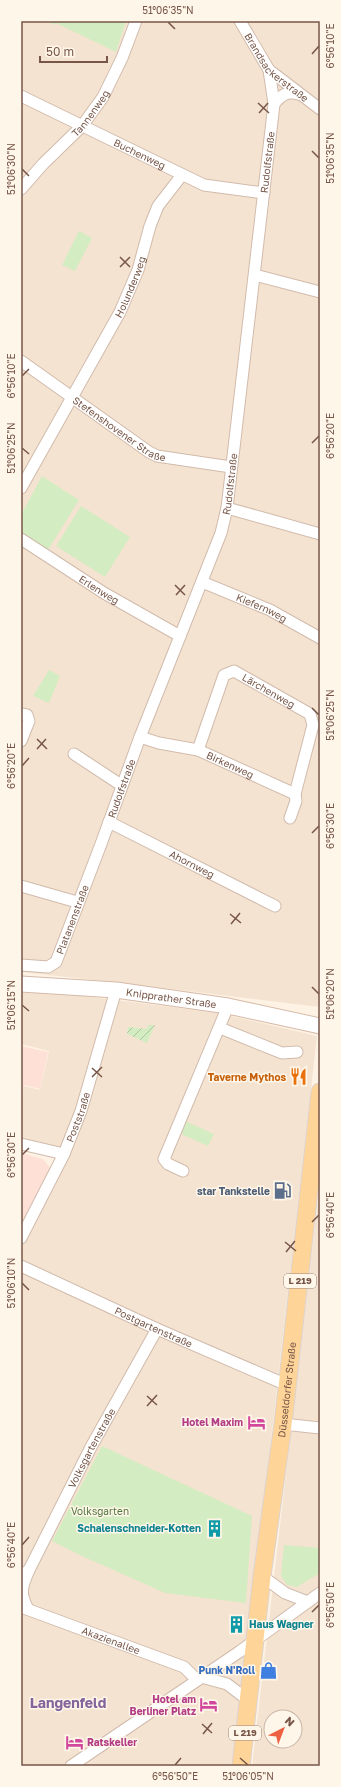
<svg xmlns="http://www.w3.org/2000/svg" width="341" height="1787" viewBox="0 0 341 1787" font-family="'Golos Text',sans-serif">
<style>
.residential{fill:#f5e3d1;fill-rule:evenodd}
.commercial{fill:#fee0d6}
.park{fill:#d4ecc1}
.garden{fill:url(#garden-furrows)}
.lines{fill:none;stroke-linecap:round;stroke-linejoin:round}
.minor-casing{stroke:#d1bbac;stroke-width:13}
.secondary-casing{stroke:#d5baa9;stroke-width:17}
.primary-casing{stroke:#dcd3cf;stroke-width:19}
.minor{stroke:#fff;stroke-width:11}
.secondary{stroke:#fff;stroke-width:15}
.primary{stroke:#ffd498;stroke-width:17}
.ticks{fill:none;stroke:#775648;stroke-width:1.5}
.labels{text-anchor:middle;stroke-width:3;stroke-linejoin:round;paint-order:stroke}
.shield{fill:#fff6ea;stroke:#a08679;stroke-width:1}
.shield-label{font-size:9px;font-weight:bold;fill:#775648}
.street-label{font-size:10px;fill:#775648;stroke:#fff6ea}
.food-label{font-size:10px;font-weight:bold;fill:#c56008;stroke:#fff6ea;text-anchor:end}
.service-label{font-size:10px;font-weight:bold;fill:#4e5e75;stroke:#fff6ea;text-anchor:end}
.hotel-label{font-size:10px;font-weight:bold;fill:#b23c85;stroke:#fff6ea;text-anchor:end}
.park-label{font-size:10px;fill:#51783c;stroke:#fff6ea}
.culture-label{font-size:10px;font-weight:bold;fill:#0d838f;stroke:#fff6ea;text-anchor:end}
.shop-label{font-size:10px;font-weight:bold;fill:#366cbe;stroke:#fff6ea;text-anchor:end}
.district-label{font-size:14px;font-weight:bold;fill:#85639b;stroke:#fff6ea}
.neatline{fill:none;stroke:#775648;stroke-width:1.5}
.ticks-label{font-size:10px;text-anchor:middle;fill:#775648}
</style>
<defs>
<pattern id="garden-furrows" width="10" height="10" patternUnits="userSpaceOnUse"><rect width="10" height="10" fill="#d4ecc1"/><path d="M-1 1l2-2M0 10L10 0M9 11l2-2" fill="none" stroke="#b1c29f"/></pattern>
</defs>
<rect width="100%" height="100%" fill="#fdf2e3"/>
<path class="residential" d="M21,21H320V1007L122,983L21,972Z
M21,988L218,1013L317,1036L234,1766H21V1247L72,1151L21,1139V1098L24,1086L40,1090L49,1051L21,1044Z
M320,1182V1766H252L291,1431ZM271,1717H295V1741H271Z"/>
<path class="commercial" d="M21,1046L48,1052L40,1089L24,1085L21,1097Z
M21,1153L43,1159L51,1169L21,1230Z"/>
<path class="park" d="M46,21H126L116,52L56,23L55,25Z
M79,231L92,238L75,271L62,265Z
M42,476L79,500L48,550L21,532V515Z
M81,506L130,537L105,577L56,546Z
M49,670L60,676L49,703L33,696Z
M185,1121L214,1134L208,1146L179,1133Z
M102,1446L252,1516L246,1603L165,1593L82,1556L52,1541Z
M284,1545L320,1548V1573L297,1587L287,1585L281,1576Z"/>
<path class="garden" d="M148,1025H155L147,1043L127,1034L128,1027L147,1029Z"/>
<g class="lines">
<defs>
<g id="minor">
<path id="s1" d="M240,21L269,70L320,109"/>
<path id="s2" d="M21,96L204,185L264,193"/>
<path d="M274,104C281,95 287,91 298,94"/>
<path id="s3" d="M21,189L43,164L82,126L103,97L122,58L136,21"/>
<path d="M255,275L320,292"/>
<path id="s4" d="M21,361L149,452L157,456L231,467"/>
<path id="s5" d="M21,488L120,312L138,270L150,226L158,206L182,175"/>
<path d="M227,508L320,534"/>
<path id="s6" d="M21,539L104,593L180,636"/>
<path id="s7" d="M202,582L270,610L320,638"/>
<path d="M21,714L27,715L29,721L21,741"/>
<path id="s8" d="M140,737L159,743L198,750L295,794L296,801L290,818"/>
<path id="s9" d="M198,750L224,675L234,671L310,714L313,725L295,794"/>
<path d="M74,754L121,785"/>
<path id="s10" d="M109,822L275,906"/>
<path d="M21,886L77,902"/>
<path id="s11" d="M21,965L48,967L56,962L101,844L140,737L221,533L227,508L274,104L269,70"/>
<path d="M220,1028L282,1053L297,1052"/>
<path d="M21,1144L64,1154"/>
<path d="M183,1171L168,1164L164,1159L228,1006"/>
<path id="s12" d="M21,1238L64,1154L81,1111L116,990"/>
<path id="s13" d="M21,1266L157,1329L287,1385"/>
<path d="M283,1424L320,1428"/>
<path id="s14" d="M21,1576L29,1570L91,1447L157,1329"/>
<path d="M262,1576L285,1593L308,1602"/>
<path id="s15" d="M21,1607L184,1667L197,1680"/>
<path d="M28,1609C19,1593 22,1586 29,1570"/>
<path d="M201,1677L227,1684L248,1700"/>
<path d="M71,1766L239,1652L320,1593"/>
</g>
<g id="secondary">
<path id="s16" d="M21,984L116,990L228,1006L320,1026"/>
</g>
<g id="primary">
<path id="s17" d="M241,1766L262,1576L283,1424L320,1092"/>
</g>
</defs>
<use href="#minor" class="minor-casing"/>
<use href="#secondary" class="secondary-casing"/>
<use href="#primary" class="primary-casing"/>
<use href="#minor" class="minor"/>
<use href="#secondary" class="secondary"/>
<use href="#primary" class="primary"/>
</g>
<path class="ticks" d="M168,22L175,29M312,54L319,46M258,103L269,113M259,113L268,103M312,151L319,158M22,169L29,176M120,257L130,267M120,267L130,257M22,376L29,369M312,443L319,436M22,448L29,454M175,585L185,595M176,595L185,585M312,708L319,715M37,739L47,749M37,749L46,739M22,766L29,758M312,833L319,826M230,914L241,923M231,924L240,913M312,987L319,994M22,1005L29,1011M92,1068L102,1077M92,1077L102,1067M22,1155L29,1148M312,1222L319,1215M285,1242L296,1251M286,1252L295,1241M22,1283L29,1290M147,1396L157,1405M147,1406L157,1395M22,1545L29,1537M312,1612L319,1605M202,1724L212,1733M203,1734L212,1723M240,1758L248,1765M175,1765L181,1758"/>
<defs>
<symbol id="restaurant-bare" viewBox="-9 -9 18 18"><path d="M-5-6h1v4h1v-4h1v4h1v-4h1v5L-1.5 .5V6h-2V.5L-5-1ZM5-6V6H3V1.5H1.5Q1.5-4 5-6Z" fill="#e8710a" stroke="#fff6ea" stroke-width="2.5" paint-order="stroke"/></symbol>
<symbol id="fuel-bare" viewBox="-9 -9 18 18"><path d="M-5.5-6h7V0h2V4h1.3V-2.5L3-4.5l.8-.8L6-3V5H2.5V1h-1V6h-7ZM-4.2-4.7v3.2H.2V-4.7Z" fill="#5c6f8a" stroke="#fff6ea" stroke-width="2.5" paint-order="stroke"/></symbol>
<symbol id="hotel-bare" viewBox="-9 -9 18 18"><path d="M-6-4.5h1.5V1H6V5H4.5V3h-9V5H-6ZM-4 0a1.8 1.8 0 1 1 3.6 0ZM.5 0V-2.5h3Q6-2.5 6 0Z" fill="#d1479c" stroke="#fff6ea" stroke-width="2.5" paint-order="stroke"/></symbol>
<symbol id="building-bare" viewBox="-9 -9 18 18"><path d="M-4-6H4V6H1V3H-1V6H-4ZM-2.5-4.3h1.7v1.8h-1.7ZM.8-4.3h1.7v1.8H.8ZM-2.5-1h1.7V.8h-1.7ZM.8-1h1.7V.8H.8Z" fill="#0f9aa8" stroke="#fff6ea" stroke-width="2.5" paint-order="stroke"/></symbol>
<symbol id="shop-bare" viewBox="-9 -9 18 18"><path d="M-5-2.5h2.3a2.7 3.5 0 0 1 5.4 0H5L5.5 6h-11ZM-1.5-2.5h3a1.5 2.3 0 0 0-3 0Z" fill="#3f7fe0" stroke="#fff6ea" stroke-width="2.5" paint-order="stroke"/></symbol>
</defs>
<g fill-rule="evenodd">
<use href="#restaurant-bare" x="286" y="1064" width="25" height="25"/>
<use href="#fuel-bare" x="270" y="1178" width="25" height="25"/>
<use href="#hotel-bare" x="244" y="1410" width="25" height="25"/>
<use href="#building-bare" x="202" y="1516" width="25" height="25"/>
<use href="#building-bare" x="224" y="1612" width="25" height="25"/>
<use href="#shop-bare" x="256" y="1658" width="25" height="25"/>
<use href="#hotel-bare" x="196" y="1692" width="25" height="25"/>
<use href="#hotel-bare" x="62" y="1730" width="25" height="25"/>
</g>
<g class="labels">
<g class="shield">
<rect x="284" y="1274" width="32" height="14" rx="3"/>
<rect x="229" y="1726" width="32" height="14" rx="3"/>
</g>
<g class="shield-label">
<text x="300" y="1284">L 219</text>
<text x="245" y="1736">L 219</text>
</g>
<g class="street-label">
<text dy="4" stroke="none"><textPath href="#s1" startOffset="60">Brandsackerstraße</textPath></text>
<text dy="4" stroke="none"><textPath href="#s3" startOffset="103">Tannenweg</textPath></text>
<text dy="4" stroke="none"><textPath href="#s2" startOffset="132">Buchenweg</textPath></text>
<text dy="4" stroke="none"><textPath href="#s11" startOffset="870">Rudolfstraße</textPath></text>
<text dy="4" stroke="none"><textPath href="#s5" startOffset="229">Holunderweg</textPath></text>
<text dy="4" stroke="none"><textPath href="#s4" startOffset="120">Stefenshovener Straße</textPath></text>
<text dy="4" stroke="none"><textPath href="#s11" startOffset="546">Rudolfstraße</textPath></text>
<text dy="4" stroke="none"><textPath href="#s6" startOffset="93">Erlenweg</textPath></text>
<text dy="4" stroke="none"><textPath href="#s7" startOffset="65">Kiefernweg</textPath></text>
<text dy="4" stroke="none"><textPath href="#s9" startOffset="130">Lärchenweg</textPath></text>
<text dy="4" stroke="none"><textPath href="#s8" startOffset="95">Birkenweg</textPath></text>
<text dy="4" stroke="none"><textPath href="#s11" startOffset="222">Rudolfstraße</textPath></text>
<text dy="4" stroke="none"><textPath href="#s10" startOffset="93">Ahornweg</textPath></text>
<text dy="4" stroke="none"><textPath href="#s11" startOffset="82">Platanenstraße</textPath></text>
<text dy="4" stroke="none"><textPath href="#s16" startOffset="151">Knipprather Straße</textPath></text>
<text dy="4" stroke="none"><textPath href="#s12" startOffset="134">Poststraße</textPath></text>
<text dy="4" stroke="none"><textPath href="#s13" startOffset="146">Postgartenstraße</textPath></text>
<text dy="4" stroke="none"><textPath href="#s17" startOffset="379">Düsseldorfer Straße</textPath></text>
<text dy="4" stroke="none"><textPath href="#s14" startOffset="147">Volksgartenstraße</textPath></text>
<text dy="4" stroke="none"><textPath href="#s15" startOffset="96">Akazienallee</textPath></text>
</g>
<g class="food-label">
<text x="286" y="1081">Taverne Mythos</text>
</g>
<g class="service-label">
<text x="270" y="1195">star Tankstelle</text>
</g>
<g class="hotel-label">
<text x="243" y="1426">Hotel Maxim</text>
<text x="196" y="1703">Hotel am<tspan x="196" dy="12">Berliner Platz</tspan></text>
<text x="87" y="1746" text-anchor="start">Ratskeller</text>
</g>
<g class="park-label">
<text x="100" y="1515">Volksgarten</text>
</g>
<g class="culture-label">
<text x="201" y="1532">Schalenschneider-Kotten</text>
<text x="249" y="1628" text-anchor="start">Haus Wagner</text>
</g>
<g class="shop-label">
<text x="255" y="1674">Punk N'Roll</text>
</g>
<g class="district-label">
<text x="68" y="1708">Langenfeld</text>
</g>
</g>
<rect width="341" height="1787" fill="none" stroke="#fff6ea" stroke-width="44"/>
<g transform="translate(283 1729) rotate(42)"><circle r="19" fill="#fff6ea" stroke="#c9b6a9"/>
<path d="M0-3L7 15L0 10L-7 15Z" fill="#ee6042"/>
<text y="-6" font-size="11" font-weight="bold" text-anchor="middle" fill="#775648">N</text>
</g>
<path d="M40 56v6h67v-6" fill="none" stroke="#775648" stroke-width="2"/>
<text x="46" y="56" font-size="12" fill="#775648" stroke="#fff6ea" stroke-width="3" paint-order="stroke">50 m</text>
<rect x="22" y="22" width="297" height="1743" class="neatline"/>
<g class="ticks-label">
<text x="168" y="14">51°06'35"N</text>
<text transform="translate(330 46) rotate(-90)" y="4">6°56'10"E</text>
<text transform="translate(330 158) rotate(-90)" y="4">51°06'35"N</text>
<text transform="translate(11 169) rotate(-90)" y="4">51°06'30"N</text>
<text transform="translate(11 376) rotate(-90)" y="4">6°56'10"E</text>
<text transform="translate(330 436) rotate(-90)" y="4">6°56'20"E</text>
<text transform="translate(11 448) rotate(-90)" y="4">51°06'25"N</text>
<text transform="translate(330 715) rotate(-90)" y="4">51°06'25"N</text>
<text transform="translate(11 766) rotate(-90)" y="4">6°56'20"E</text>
<text transform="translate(330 826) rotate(-90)" y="4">6°56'30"E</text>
<text transform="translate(330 994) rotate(-90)" y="4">51°06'20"N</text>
<text transform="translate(11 1005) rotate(-90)" y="4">51°06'15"N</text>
<text transform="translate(11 1155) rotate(-90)" y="4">6°56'30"E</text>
<text transform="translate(330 1215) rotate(-90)" y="4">6°56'40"E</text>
<text transform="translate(11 1283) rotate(-90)" y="4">51°06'10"N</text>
<text transform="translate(11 1545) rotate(-90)" y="4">6°56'40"E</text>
<text transform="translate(330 1605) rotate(-90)" y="4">6°56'50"E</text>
<text x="175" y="1780">6°56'50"E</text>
<text x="248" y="1780">51°06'05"N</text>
</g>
</svg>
